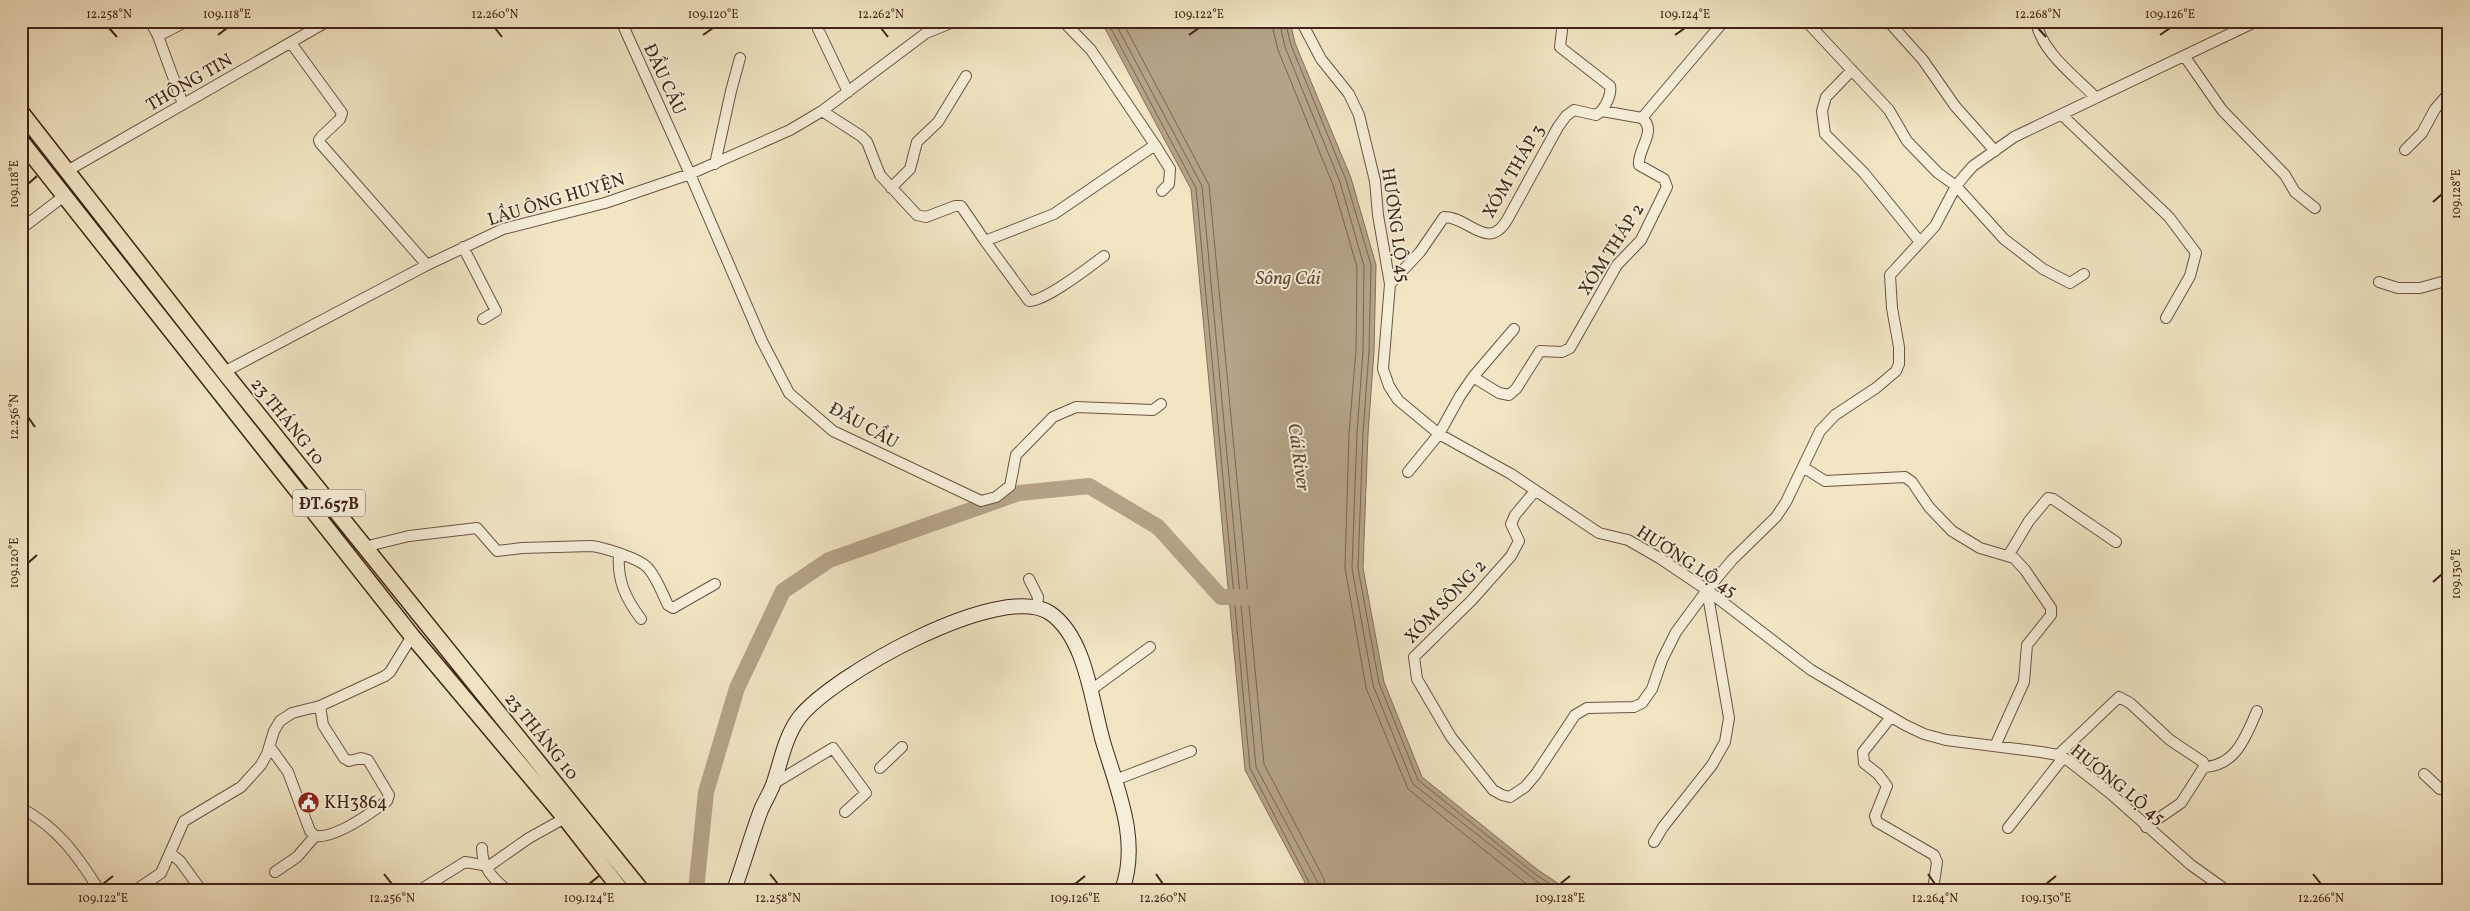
<svg xmlns="http://www.w3.org/2000/svg" width="2470" height="911" viewBox="0 0 2470 911" font-family="Vollkorn,serif">
<style>
.water{fill:#b5a389;stroke:#86705b}
.lines{fill:none;stroke-linecap:round;stroke-linejoin:round}
.shore{stroke:#7a6450;stroke-width:1}
.river{stroke:#b5a389;stroke-width:16}
.street-casing{stroke:#6c5442;stroke-width:12}
.secondary-casing{stroke:#402417;stroke-width:16}
.primary-casing{stroke:#402417;stroke-width:18}
.street{stroke:#f6eed9;stroke-width:10}
.secondary{stroke:#f6eed9;stroke-width:14}
.primary{stroke:#f1e5c4;stroke-width:15}
.ticks{fill:none;stroke:#402417;stroke-width:2}
.labels{text-anchor:middle;stroke-width:4;stroke-linejoin:round;paint-order:stroke}
.shield{fill:#f6eed9;stroke:#776151;stroke-width:1}
.shield-label{font-size:16px;font-weight:bold;fill:#402417}
.street-label{font-size:18px;fill:#402417;stroke:#f6eed9}
.poi-label{font-size:18px;fill:#402417;stroke:#f6eed9;text-anchor:start}
.water-label{font-size:19px;font-style:italic;fill:#634a39;stroke:#f6eed9}
.neatline{fill:none;stroke:#402417;stroke-width:2}
.ticks-label{font-size:12px;text-anchor:middle;fill:#402417}
</style>
<rect width="100%" height="100%" fill="#f1e5c4"/>
<filter id="stains"><feTurbulence type="fractalNoise" baseFrequency=".004" numOctaves="4"/><feColorMatrix values="0 0 0 0 .2 0 0 0 0 .09 0 0 0 0 .02 0 0 0 .5 -.17"/></filter>
<radialGradient id="worn" r=".72"><stop offset=".6" stop-color="#630" stop-opacity="0"/><stop offset="1" stop-color="#630" stop-opacity=".3"/></radialGradient>
<path class="water" d="M1101,21H1290L1295,43L1351,178L1376,265L1374,351L1368,434L1363,568L1384,682L1422,777L1538,870L1568,890H1309L1245,770L1191,189Z"/>
<g class="lines">
<path class="shore" d="M1107,21L1196,188L1250,768L1313,890
M1114,21L1202,186L1256,767L1318,883L1319,890
M1122,21L1209,185L1264,764L1324,879L1326,890
M1271,21L1278,50L1333,185L1357,267L1356,350L1349,433L1345,568L1366,688L1408,789L1534,890
M1279,21L1285,47L1340,182L1364,266L1363,351L1357,433L1352,568L1373,685L1413,784L1548,890
M1285,21L1291,45L1346,180L1371,265L1369,351L1363,433L1358,568L1379,683L1418,780L1535,874L1559,890"/>
<path class="river" d="M696,890L706,792L737,688L783,591L829,560L1019,493L1089,486L1158,527L1221,597H1250"/>
<defs>
<path id="street" d="M150,21L158,36L183,104
M621,21L690,174L762,341L789,393L833,431L981,501L996,497L1010,486L1016,455L1053,417L1076,407L1153,410L1161,404
M822,21L818,29L848,92
M1301,21L1321,59L1349,94L1359,115L1375,181L1378,215L1390,284L1383,369L1389,386L1398,400L1439,434L1511,474L1599,533L1628,540L1661,559L1707,590L1811,670L1905,725L1924,734L1946,740L2041,752L2058,755L2069,761L2111,794L2191,865L2226,890
M1806,21L1889,110L1907,141L1938,173L1956,186L2004,239L2043,269L2070,283L2084,274
M1888,21L1923,60L1955,106L1995,151
M2036,21C2041,52 2075,76 2096,98
M158,36L187,21
M291,43L342,113L340,119L321,137L319,140L320,143L427,265
M2185,57L2222,110L2285,175L2295,192L2315,208
M1852,70L1826,97L1822,111L1825,134L1864,173L1920,242
M822,111L861,136L867,142L880,175L917,215L926,217L955,206H961L985,241L1054,214L1155,145L1091,50L1063,21
M1602,111L1642,118
M2062,115L2169,217L2196,253L2190,276L2166,318
M1155,145L1170,169L1169,184L1162,191
M2405,150L2422,133L2435,109L2449,93
M715,164L731,91L740,58
M67,171L328,21
M891,188L910,169L917,142L938,122L966,76
M21,229L64,196
M985,241L1029,301C1046,301 1089,267 1104,256
M463,247L496,311L483,319
M2379,282L2398,288H2420L2449,280
M1390,284L1420,252L1444,217C1469,217 1488,252 1507,220L1558,127L1566,116L1574,110L1596,115C1604,111 1612,95 1610,86L1560,47L1563,21
M224,372L427,265L503,229L605,203L690,174L790,130L822,111L926,33L956,21
M1473,377L1514,329
M1803,467L1825,481L1905,477L1912,482L1929,507L1952,531L1980,548L2014,558L2025,570L2051,608V615L2027,645L2024,682L1995,746
M1408,472L1439,434L1460,396L1473,377L1499,393L1509,395L1516,389L1540,351L1562,352L1570,348L1617,265L1641,240L1667,187L1664,179L1639,165C1637,149 1658,131 1642,118L1724,21
M1535,491L1515,515L1511,524L1519,541L1511,556L1472,600L1414,657L1417,679L1451,737L1493,790L1502,795L1510,797L1525,787L1536,774L1575,715L1587,708L1634,707L1642,703L1652,689L1662,660L1676,632L1707,590
M364,547L409,536L477,528L497,551L522,548L591,546C602,547 638,558 647,567C656,576 662,593 668,605L673,608L715,584
M619,555C617,581 626,599 641,619
M2008,556L2029,521L2048,498L2053,499L2116,542
M1029,579L1038,597L1037,607
M1091,690L1150,647
M1891,717L1863,752L1864,763L1878,774L1887,786L1875,816L1877,822L1934,855L1937,862L1933,890
M270,747L288,772L310,831L315,836C335,839 371,813 387,801L389,795L368,760L361,758L349,761L344,758L323,725L320,706
M2058,755L2119,697L2130,703L2170,740L2203,762L2204,767L2181,803L2146,827
M2204,767C2236,766 2246,736 2257,711
M880,768L902,747
M2424,774L2440,789L2449,786
M1115,780L1191,751
M773,784L833,748L866,793L845,812
M21,808C57,827 78,856 99,890
M2008,828L2063,758
M1654,842L1663,827L1712,765L1725,742L1729,718L1707,590L1732,560L1776,517L1786,502L1820,431L1835,415L1876,388L1896,371L1899,364V347L1892,308L1890,275L1935,226L1956,186L1965,175L1973,166L2014,137L2257,21
M482,848C482,867 492,878 507,890
M170,853L180,861L201,890
M275,872L297,857L315,836
M136,890L161,873L184,821L241,787L261,765L267,754L274,731L280,721L292,713L320,706L385,676L390,672L412,636
M420,890L465,862L489,866L529,838L565,818"/>
<path id="secondary" d="M734,890C744,863 751,836 761,810C765,800 771,792 774,782C781,761 785,737 799,718C831,676 1001,580 1050,613C1087,638 1092,706 1104,745C1118,791 1140,842 1122,890"/>
<path id="primary" d="M21,112L224,372L641,890
M21,141L412,636L565,818L621,890"/>
</defs>
<use href="#street" class="street-casing"/>
<use href="#secondary" class="secondary-casing"/>
<use href="#primary" class="primary-casing"/>
<use href="#street" class="street"/>
<use href="#secondary" class="secondary"/>
<use href="#primary" class="primary"/>
</g>
<path class="ticks" d="M109,28L117,37M495,28L502,37M881,28L888,37M2038,28L2046,37M218,35L227,28M703,35L713,28M1189,35L1199,28M1675,35L1685,28M2160,35L2170,28M28,184L37,176M2433,202L2442,194M28,417L35,427M28,563L37,555M2433,582L2442,574M384,874L392,884M770,874L778,884M1156,874L1163,884M1928,874L1935,884M2313,874L2321,884M103,884L113,876M589,884L599,876M1075,884L1085,876M1560,884L1570,876M2046,884L2056,876"/>
<defs>
<symbol id="civic-disc" viewBox="-11 -11 22 22"><circle r="9.5" fill="#8f2418" stroke="#f6eed9"/><path d="M-.6-6.5H3V-4.5H.6V-3L4-1V1h2V6H-6V1h2V-1L-.6-3ZM-1.2 2.5V6h2.4V2.5Z" fill="#fff"/></symbol>
</defs>
<g fill-rule="evenodd">
<use href="#civic-disc" x="296" y="790" width="25" height="25"/>
</g>
<g class="labels">
<rect class="shield" x="293" y="489.5" width="72" height="27" rx="4"/>
<g class="shield-label">
<text x="329" y="509">ĐT.657B</text>
</g>
<g class="street-label">
<text transform="translate(665 79) rotate(65)" y="6">ĐẦU CẦU</text>
<text transform="translate(189 82) rotate(-30)" y="6">THÔNG TIN</text>
<text transform="translate(1513 171) rotate(-60)" y="6">XÓM THÁP 3</text>
<text transform="translate(556 199) rotate(-17)" y="6">LẦU ÔNG HUYỆN</text>
<text transform="translate(1396 225) rotate(82)" y="6">HƯƠNG LỘ 45</text>
<text transform="translate(1611 249) rotate(-57)" y="6">XÓM THÁP 2</text>
<text transform="translate(288 421) rotate(51)" y="6">23 THÁNG 10</text>
<text transform="translate(864 425) rotate(29)" y="6">ĐẦU CẦU</text>
<text transform="translate(1687 561) rotate(33)" y="6">HƯƠNG LỘ 45</text>
<text transform="translate(1445 601) rotate(-46)" y="6">XÓM SÔNG 2</text>
<text transform="translate(542 736) rotate(51)" y="6">23 THÁNG 10</text>
<text transform="translate(2118 784) rotate(39)" y="6">HƯƠNG LỘ 45</text>
</g>
<g class="poi-label">
<text x="324" y="808">KH3864</text>
</g>
<g class="water-label">
<text x="1288" y="284">Sông Cái</text>
<text transform="translate(1300 457) rotate(82)" y="7">Cái River</text>
</g>
</g>
<rect width="2470" height="911" fill="none" stroke="#f1e5c4" stroke-width="55"/>
<rect x="28" y="28" width="2414" height="856" class="neatline"/>
<g class="ticks-label">
<text x="109" y="18">12.258°N</text>
<text x="227" y="18">109.118°E</text>
<text x="495" y="18">12.260°N</text>
<text x="713" y="18">109.120°E</text>
<text x="881" y="18">12.262°N</text>
<text x="1199" y="18">109.122°E</text>
<text x="1685" y="18">109.124°E</text>
<text x="2038" y="18">12.268°N</text>
<text x="2170" y="18">109.126°E</text>
<text transform="translate(14 184) rotate(-90)" y="4">109.118°E</text>
<text transform="translate(2456 194) rotate(-90)" y="4">109.128°E</text>
<text transform="translate(14 417) rotate(-90)" y="4">12.256°N</text>
<text transform="translate(14 563) rotate(-90)" y="4">109.120°E</text>
<text transform="translate(2456 574) rotate(-90)" y="4">109.130°E</text>
<text x="103" y="902">109.122°E</text>
<text x="392" y="902">12.256°N</text>
<text x="589" y="902">109.124°E</text>
<text x="778" y="902">12.258°N</text>
<text x="1075" y="902">109.126°E</text>
<text x="1163" y="902">12.260°N</text>
<text x="1560" y="902">109.128°E</text>
<text x="1935" y="902">12.264°N</text>
<text x="2046" y="902">109.130°E</text>
<text x="2321" y="902">12.266°N</text>
</g>
<rect width="100%" height="100%" filter="url(#stains)"/>
<rect width="100%" height="100%" fill="url(#worn)"/>
</svg>
